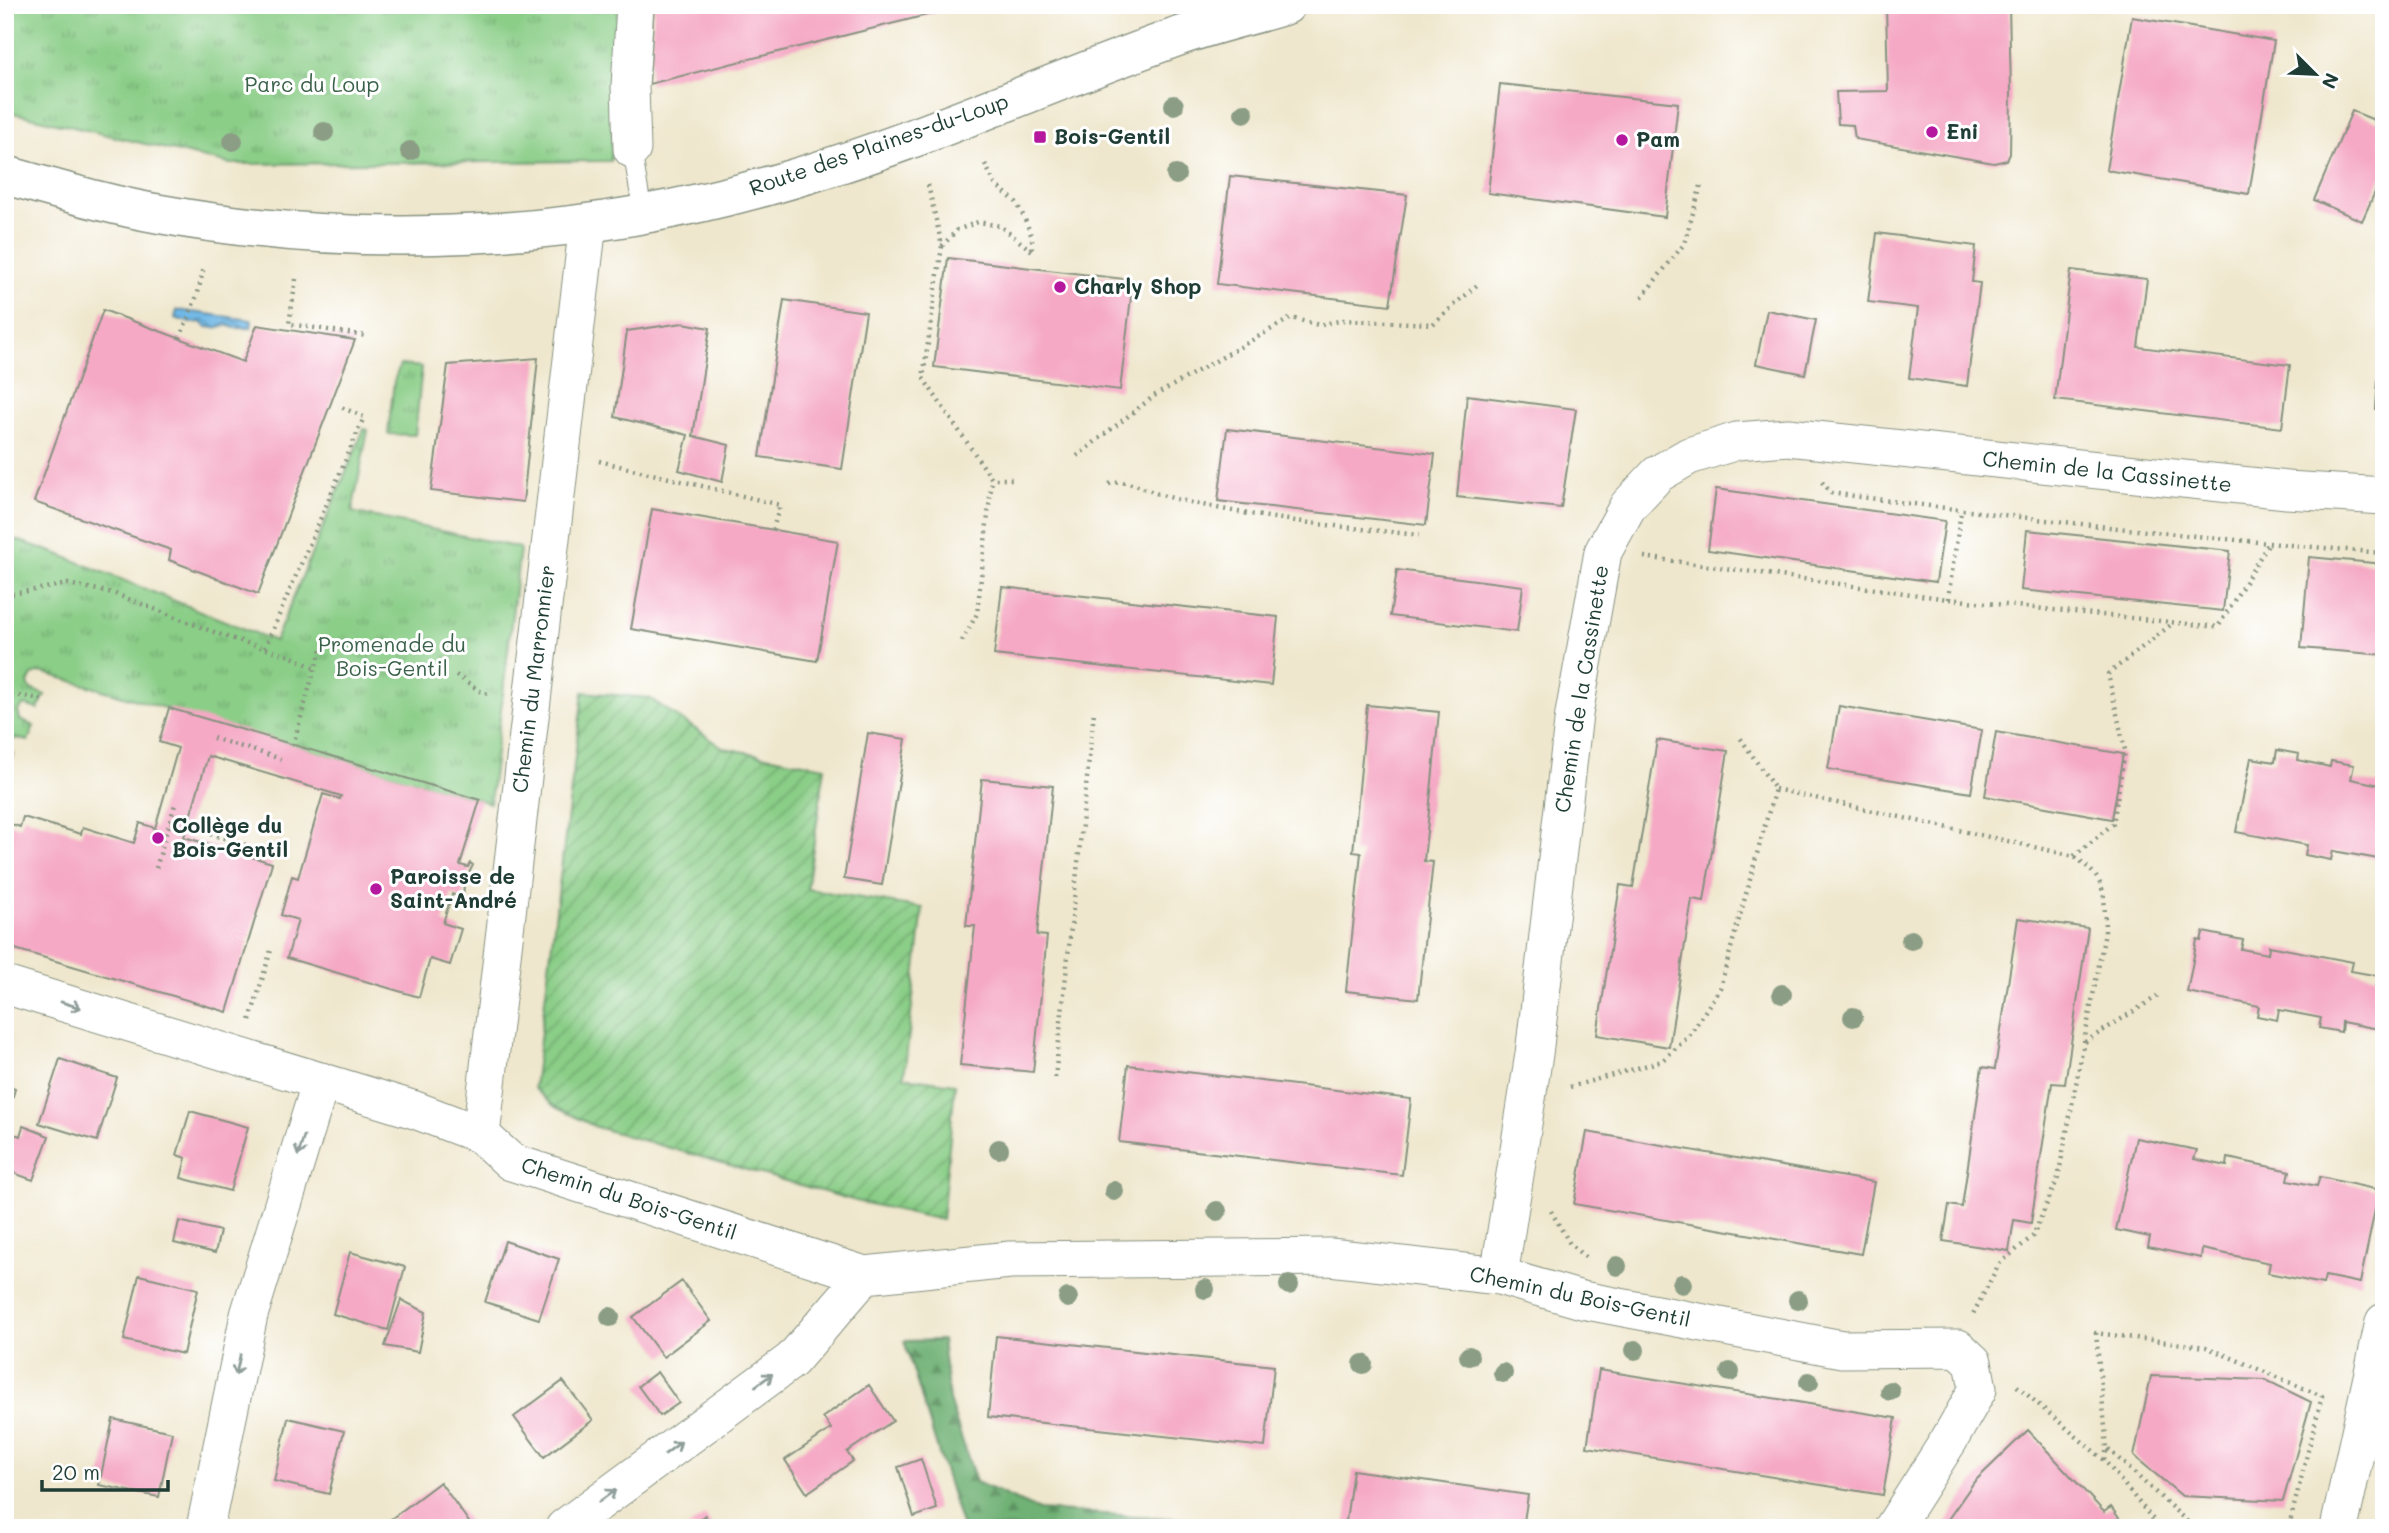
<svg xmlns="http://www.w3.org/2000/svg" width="2389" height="1533" viewBox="0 0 2389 1533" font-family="Mali,sans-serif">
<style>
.forest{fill:url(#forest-firs);stroke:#477754;stroke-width:2}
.park{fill:url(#park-tufts);stroke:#54865e;stroke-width:2}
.garden{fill:url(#garden-furrows);stroke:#54865e;stroke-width:2}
.water{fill:url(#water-waves);stroke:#477a8e;stroke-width:2}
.building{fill:#f5a9c5}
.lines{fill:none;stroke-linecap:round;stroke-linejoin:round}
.lane-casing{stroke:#879280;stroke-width:20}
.street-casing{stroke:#879280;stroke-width:39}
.secondary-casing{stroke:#879280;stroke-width:41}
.path{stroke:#879280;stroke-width:4.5;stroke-dasharray:2 5;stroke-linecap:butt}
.lane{stroke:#fff;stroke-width:18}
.street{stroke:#fff;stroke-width:37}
.secondary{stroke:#fff;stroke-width:38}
.tree{fill:#8b9d84}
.oneway{stroke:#8f9e9a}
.poi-dot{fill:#b5179e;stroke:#fff;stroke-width:2.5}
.labels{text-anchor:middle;stroke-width:6;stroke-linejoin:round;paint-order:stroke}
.park-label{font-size:21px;fill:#3a6149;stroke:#fff}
.poi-label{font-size:21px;font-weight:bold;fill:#1f3d34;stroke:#fff;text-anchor:start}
.street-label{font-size:21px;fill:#1f3d34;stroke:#fff}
</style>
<defs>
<pattern id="forest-firs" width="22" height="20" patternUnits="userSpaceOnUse" patternTransform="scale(1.75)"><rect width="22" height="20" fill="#6fb174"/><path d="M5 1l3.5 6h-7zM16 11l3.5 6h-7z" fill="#5b9160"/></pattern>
<pattern id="park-tufts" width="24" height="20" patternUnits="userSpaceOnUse" patternTransform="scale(1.75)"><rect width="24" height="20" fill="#8ace87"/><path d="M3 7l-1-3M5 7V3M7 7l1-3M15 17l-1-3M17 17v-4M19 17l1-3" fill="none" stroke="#70a86f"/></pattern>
<pattern id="garden-furrows" width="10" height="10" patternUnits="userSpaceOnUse" patternTransform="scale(1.75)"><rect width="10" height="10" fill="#8ace87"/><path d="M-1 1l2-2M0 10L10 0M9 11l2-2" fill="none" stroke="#70a86f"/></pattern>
<pattern id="water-waves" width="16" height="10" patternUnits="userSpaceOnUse" patternTransform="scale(1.75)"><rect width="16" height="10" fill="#6fb8e7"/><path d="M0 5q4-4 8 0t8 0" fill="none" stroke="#5b97bc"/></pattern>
</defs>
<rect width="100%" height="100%" fill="#fff"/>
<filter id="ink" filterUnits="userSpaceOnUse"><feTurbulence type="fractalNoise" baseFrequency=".0143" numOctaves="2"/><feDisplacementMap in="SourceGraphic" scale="14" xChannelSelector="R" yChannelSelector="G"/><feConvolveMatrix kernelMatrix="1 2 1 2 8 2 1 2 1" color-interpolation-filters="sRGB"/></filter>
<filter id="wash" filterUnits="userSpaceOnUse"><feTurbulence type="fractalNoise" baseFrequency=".00686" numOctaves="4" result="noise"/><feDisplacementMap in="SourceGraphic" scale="28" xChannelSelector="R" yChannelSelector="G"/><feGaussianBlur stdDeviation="1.57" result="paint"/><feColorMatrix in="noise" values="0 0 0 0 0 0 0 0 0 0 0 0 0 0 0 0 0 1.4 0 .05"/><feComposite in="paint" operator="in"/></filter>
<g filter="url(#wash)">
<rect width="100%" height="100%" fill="#efe7cd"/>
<path class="forest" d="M942,1340L949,1400L976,1482L1039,1510L1296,1526L1297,1528H962L904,1341Z"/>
<path class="park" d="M5,5H618L611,161L230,164L5,111Z
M400,365L422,367L415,435L388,434L394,381Z
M364,429L368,430L352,512L520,548L490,803L41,672L32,675L28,683L30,689L45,695L38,709L24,705L18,711L20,720L34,726L28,741L16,738L10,741L9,748L13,754L5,771V536L58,554L275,641Z"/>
<path class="garden" d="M583,692L649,698L724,748L825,767L807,889L923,908L904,1077L955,1084L942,1220L856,1201L596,1127L555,1107L534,1088Z"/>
<path class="water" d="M177,310L252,320L251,328H235L227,325L215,328L207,327L201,322L191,323L175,318Z"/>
<g id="blocks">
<path class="building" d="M654,5H955L939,12L649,84Z
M1886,5H2009L2011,92L2010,154L2007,160L1994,163L1855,139L1853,125L1838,124L1836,92L1888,91Z
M2132,17L2274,41L2249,194L2106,170Z
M1500,84L1678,103L1665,217L1488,193Z
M2352,111L2384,124V172L2362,221L2314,200Z
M1230,176L1407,195L1390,305L1217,284Z
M1877,233L1976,246L1972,282L1980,283L1967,386L1909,378L1918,308L1868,302Z
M948,258L1133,280L1120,390L934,367Z
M2071,270L2147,279L2138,347L2290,365L2282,428L2055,400Z
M784,300L866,312L842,469L760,457Z
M103,310L243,362L257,325L355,340L258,594L169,560L171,550L34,502Z
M1767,310L1816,320L1805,374L1756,364Z
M2382,316H2384V409H2376Z
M683,323L710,328L693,436L729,445L722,482L679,470L688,435L615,417L627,331Z
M538,358L523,502L431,491L448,365Z
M1467,395L1576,409L1561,508L1457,497Z
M1227,429L1435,454L1426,525L1218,501Z
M1716,489L1945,521L1936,582L1708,550Z
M652,509L838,541L817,661L631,629Z
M2027,530L2230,551L2223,611L2021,590Z
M2309,557L2384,564V655L2301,648Z
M1397,570L1523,586L1517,632L1390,616Z
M1002,587L1278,617L1271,685L994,655Z
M1367,705L1439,712L1424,861L1433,862L1418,999L1346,991L1361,853L1353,852Z
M1839,706L1982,730L1971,793L1828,769Z
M169,708L480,800L460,865L468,867L470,863L473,865L464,883L463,901H458L459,897L452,894L443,923L461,929L450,965L430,959L419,997L287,958L298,920L281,915L292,876L298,878L323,794L340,799L341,796L208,756L184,837L272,863L227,1012L5,946V822L20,827L23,817L81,834L83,827L134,843L140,823L155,828L178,748L159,742Z
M1996,732L2123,754L2112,819L1985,796Z
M868,733L906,739L882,885L844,879Z
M1657,740L1728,751L1704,901L1692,899L1669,1047L1597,1035L1620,885L1633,887Z
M2277,750L2299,754L2298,760L2330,767L2331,761L2354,765L2351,779L2380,785L2384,773V860L2333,851L2331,860L2305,855L2307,845L2236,832L2251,758L2275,762Z
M982,779L1053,786L1037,935L1047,936L1033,1072L960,1065L975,926H966Z
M2018,918L2088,928L2065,1084L2052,1083L2031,1223L2014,1220L2009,1251L1943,1241L1949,1205L1962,1207L1982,1067L1995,1069Z
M2203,932L2243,940L2241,949L2268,954L2269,946L2353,962L2351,971L2379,976L2381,966L2384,967V1030L2342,1022L2341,1032L2319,1028L2321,1018L2279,1010L2277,1020L2257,1016L2259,1006L2187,992L2197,940L2201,941Z
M60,1059L117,1078L97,1141L39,1123Z
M1128,1065L1411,1099L1402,1175L1119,1142Z
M5,1086L15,1089L6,1120H5Z
M190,1111L248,1127L230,1191L181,1178L186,1158L177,1155Z
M23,1126L49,1136L33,1180L5,1170V1156L14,1134L20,1136Z
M1587,1132L1874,1182L1861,1254L1574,1204Z
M2136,1138L2197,1150L2194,1159L2227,1166L2228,1158L2290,1171L2288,1180L2317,1186L2320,1177L2379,1190L2360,1283L2325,1276L2323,1284L2268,1273L2270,1263L2202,1249L2201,1258L2148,1247L2150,1237L2116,1230Z
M179,1221L220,1231L215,1253L174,1243Z
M505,1241L559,1259L539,1319L485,1302Z
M350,1252L405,1267L388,1330L333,1314Z
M139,1275L198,1289L183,1354L124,1340Z
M682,1281L711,1321L663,1357L633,1317Z
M401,1300L426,1312L418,1352L385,1346Z
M996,1336L1274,1366L1265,1447L988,1417Z
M1599,1370L1896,1418L1883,1495L1587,1447Z
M657,1372L679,1403L660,1416L638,1386Z
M2151,1376L2266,1380L2311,1402L2283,1501L2182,1496L2134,1456Z
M563,1381L593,1420L544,1457L514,1417Z
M869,1385L893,1421L847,1452L853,1461L807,1493L785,1460L831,1429L823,1417Z
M288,1418L344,1431L329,1494L274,1481Z
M113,1419L172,1432L159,1497L99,1485Z
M2028,1430L2104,1512L2111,1507L2126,1528H1942L1974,1482Z
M921,1459L937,1509L914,1517L898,1467Z
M1353,1470L1528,1495L1523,1528H1345Z
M440,1482L469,1522L462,1528H397L391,1519Z
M705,1515L713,1528H687Z"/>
</g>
</g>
<g filter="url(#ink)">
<use href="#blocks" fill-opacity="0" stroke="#879280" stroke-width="2"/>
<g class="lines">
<defs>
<path id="lane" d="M632,149L643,214"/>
<path id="street" d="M632,149L630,86L635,5
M5,985L415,1110L481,1135L511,1162L865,1275L1010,1260L1330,1257L1499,1276L1582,1300L1842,1349L1958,1348L1973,1362L1978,1389L1949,1440L1893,1528
M481,1135L588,223
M1499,1276L1534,1054L1574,714L1603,552L1628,506L1658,474L1689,456L1737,441L1788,437L2287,490L2384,496
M205,1528L249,1315L321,1081
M564,1528L792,1360L865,1275
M2339,1528L2384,1322"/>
<path id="secondary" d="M5,175C56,189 108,205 160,214C365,251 578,240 778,183C915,144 1044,84 1177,37C1213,24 1250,16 1286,5"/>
</defs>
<use href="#lane" class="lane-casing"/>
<use href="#street" class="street-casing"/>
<use href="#secondary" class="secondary-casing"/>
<path class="path" d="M985,164L995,184L1016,202L1024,217L1032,237V251
M928,185L942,246L923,378L992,479H1014
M942,246L957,230L978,222L1000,226L1032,251
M296,279L289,324L367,336
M1642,297L1684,244L1702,182
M180,338L198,293L204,266
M1077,456L1154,396L1291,318L1319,325L1344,320L1433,324L1477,285
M599,461L780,505L773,529
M1822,482L1831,493C2014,518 2199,538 2384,553
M1109,484C1130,478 1145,491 1165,496C1248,518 1334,526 1419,535
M1644,557L1948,599L2218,627L2268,544
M5,595L68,584L113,593L224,636L290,656L315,668L323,646
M1948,599L1961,511
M962,641L977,614L992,479
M265,648L364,417L341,407
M456,675L483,693L492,694
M5,694L42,699
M213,738L281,759
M293,745L315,668
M1775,789L2074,856C2109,882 2104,893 2105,933L2058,1178L2033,1236L1999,1264L1973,1314
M170,822L246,845
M2074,856L2113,824L2125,750L2108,674L2172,624
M156,868L176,801
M250,1020L271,950
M2085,1042L2161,994
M1055,1078L1094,712
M1570,1087L1662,1061L1689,1036L1720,988L1775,789L1739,736
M1551,1211L1570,1244L1585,1257
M2017,1386L2104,1460L2160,1528
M2104,1460L2107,1448L2096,1333L2206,1347L2322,1396L2289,1526L2191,1525L2107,1448"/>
<use href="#lane" class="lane"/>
<use href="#street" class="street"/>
<use href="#secondary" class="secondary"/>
</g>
<g class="tree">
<circle cx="1174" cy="105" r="10"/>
<circle cx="1244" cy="113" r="10"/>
<circle cx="324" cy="132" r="10"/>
<circle cx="233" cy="141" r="10"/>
<circle cx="410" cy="151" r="10"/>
<circle cx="1176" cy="175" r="10"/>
<circle cx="1911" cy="940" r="10"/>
<circle cx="1782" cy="994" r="10"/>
<circle cx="1853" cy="1017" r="10"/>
<circle cx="999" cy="1149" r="10"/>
<circle cx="1114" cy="1191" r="10"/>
<circle cx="1217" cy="1211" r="10"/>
<circle cx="1617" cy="1266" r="10"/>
<circle cx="1682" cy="1284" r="10"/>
<circle cx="1289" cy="1285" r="10"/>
<circle cx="1205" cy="1289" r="10"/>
<circle cx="1068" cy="1298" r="10"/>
<circle cx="1798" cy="1300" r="10"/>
<circle cx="610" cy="1317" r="10"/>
<circle cx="1635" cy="1350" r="10"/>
<circle cx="1469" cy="1356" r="10"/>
<circle cx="1363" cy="1364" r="10"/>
<circle cx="1730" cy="1372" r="10"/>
<circle cx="1503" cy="1373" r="10"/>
<circle cx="1809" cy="1382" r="10"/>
<circle cx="1890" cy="1391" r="10"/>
</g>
<defs><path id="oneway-shaft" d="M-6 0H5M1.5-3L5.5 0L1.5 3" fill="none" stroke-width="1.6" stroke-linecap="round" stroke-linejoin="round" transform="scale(1.75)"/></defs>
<g class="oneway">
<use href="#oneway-shaft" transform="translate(71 1005) rotate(17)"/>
<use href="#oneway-shaft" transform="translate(301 1146) rotate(107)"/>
<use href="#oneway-shaft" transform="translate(238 1365) rotate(102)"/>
<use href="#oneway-shaft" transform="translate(764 1380) rotate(-36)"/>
<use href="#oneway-shaft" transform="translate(673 1448) rotate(-37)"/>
<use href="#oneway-shaft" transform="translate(607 1496) rotate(-36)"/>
</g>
</g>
<g class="poi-dot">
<circle cx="1932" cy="132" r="7"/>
<rect x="1033" y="130" width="14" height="14" rx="3.5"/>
<circle cx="1622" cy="140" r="7"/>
<circle cx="1060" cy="287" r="7"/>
<circle cx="158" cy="838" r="7"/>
<circle cx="376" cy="889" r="7"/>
</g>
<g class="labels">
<g class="park-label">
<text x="312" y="92">Parc du Loup</text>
<text x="392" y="652">Promenade du<tspan x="392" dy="24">Bois-Gentil</tspan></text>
</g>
<g class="poi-label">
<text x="1946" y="139">Eni</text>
<text x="1054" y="144">Bois-Gentil</text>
<text x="1636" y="147">Pam</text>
<text x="1074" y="294">Charly Shop</text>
<text x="172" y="833">Collège du<tspan x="172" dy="24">Bois-Gentil</tspan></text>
<text x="390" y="884">Paroisse de<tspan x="390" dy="24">Saint-André</tspan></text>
</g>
<g class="street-label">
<text transform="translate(879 145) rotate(-19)" y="7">Route des Plaines-du-Loup</text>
<text transform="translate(2107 472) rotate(6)" y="7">Chemin de la Cassinette</text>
<text transform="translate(534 679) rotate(-83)" y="7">Chemin du Marronnier</text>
<text transform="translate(1582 689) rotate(-81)" y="7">Chemin de la Cassinette</text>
<text transform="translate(629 1199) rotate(18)" y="7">Chemin du Bois-Gentil</text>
<text transform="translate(1580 1297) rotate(12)" y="7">Chemin du Bois-Gentil</text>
</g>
</g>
<rect width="2389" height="1533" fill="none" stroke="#fff" stroke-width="28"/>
<g transform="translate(2315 74) rotate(114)" stroke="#ffffff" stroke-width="5" paint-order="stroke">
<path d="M0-5L12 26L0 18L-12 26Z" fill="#1f3d34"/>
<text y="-10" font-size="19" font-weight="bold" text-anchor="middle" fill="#1f3d34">N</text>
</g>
<path d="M42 1480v10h126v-10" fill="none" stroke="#1f3d34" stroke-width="3.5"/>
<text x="52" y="1480" font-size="21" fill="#1f3d34" stroke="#ffffff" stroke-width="5" paint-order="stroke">20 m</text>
</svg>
